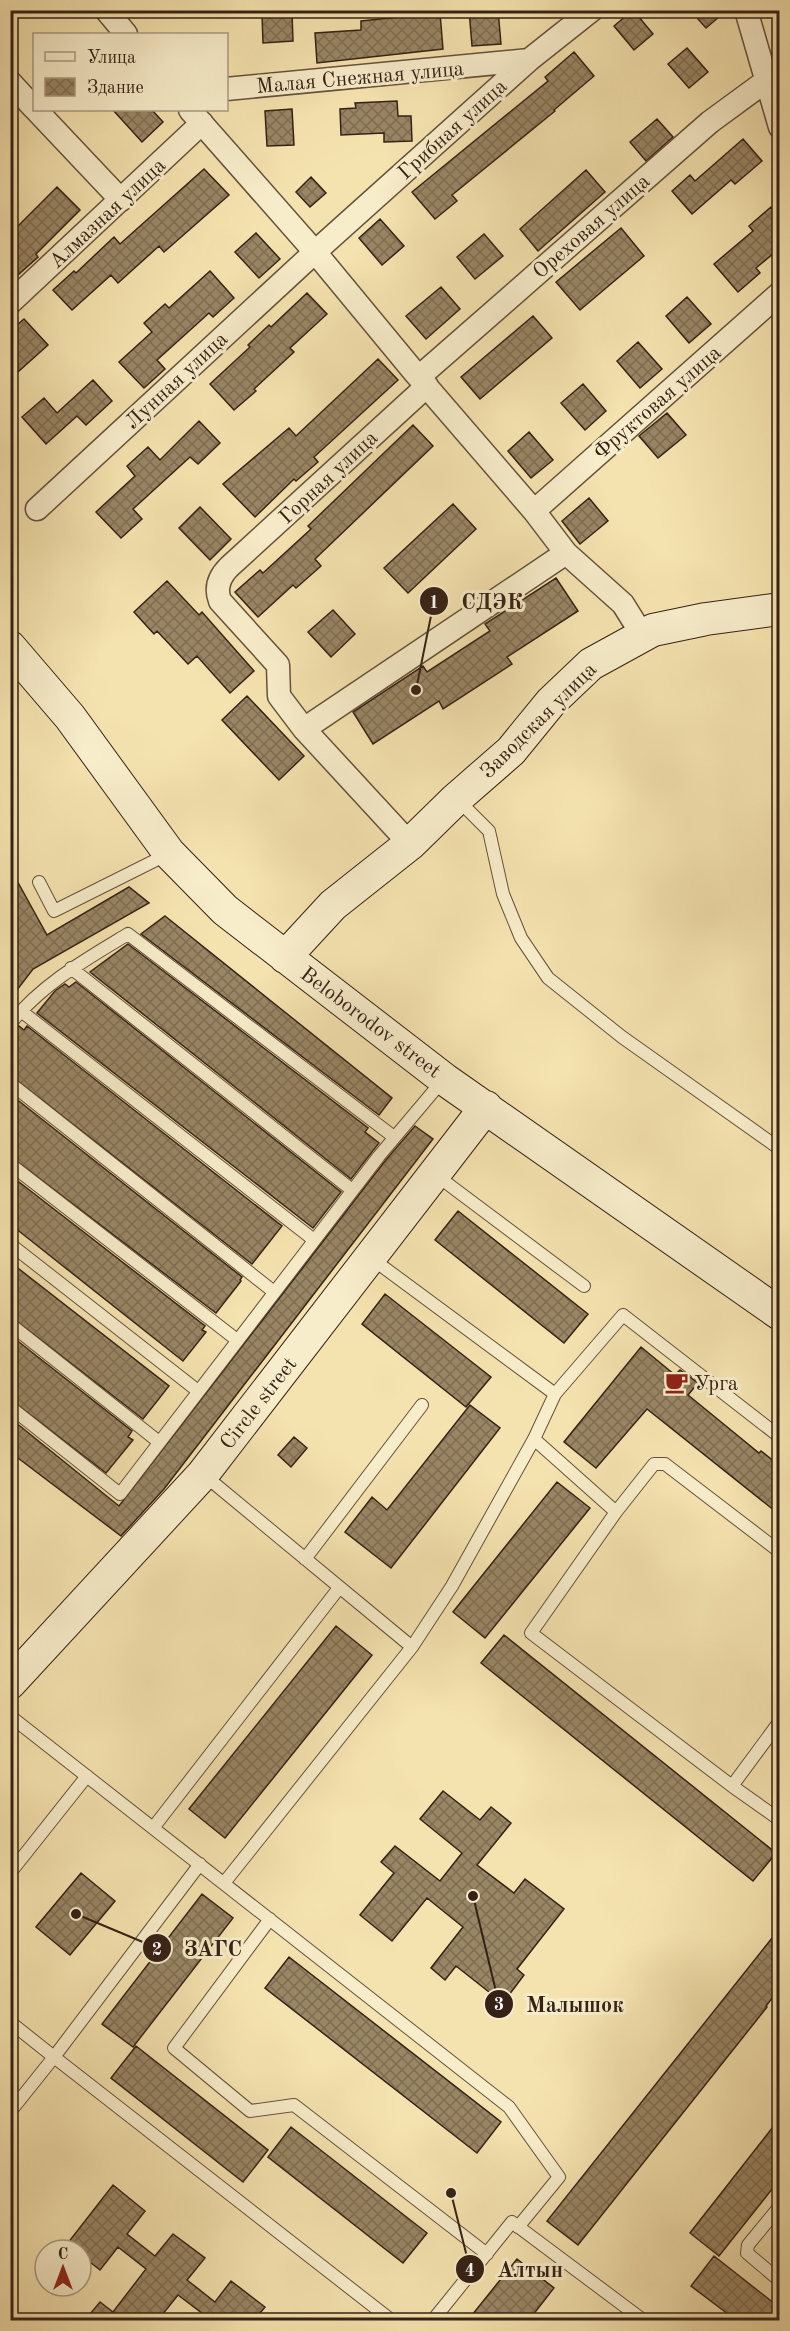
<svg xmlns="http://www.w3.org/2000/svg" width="790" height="2331" viewBox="0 0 790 2331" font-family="'Old Standard TT',serif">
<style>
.building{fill:url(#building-cross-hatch);stroke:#352115;stroke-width:1.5}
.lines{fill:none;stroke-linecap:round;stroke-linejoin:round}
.lane-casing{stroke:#65523c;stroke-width:14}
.street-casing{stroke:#65523c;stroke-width:25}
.secondary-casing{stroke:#352115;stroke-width:34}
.lane{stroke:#f8edcb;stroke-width:12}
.street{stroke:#f8edcb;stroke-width:22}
.secondary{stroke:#f8edcb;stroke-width:32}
.labels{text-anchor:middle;stroke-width:6;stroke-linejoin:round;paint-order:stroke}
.street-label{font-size:21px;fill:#352115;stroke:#f8edcb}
.poi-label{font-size:21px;fill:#352115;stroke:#f8edcb;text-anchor:start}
.leader{fill:none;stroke:#352115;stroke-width:2}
.callout-dot{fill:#352115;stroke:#f8edcb;stroke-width:2}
.mark-label{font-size:18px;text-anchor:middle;font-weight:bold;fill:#fff}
.callout-label{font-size:22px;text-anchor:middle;font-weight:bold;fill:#352115;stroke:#f8edcb;stroke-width:6;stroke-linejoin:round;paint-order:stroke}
</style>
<defs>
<pattern id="building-cross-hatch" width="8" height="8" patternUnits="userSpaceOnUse" patternTransform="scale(1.5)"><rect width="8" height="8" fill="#998665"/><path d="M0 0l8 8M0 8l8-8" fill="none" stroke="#7e6d52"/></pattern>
</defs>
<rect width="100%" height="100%" fill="#f5e3af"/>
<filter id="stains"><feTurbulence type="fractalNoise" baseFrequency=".00333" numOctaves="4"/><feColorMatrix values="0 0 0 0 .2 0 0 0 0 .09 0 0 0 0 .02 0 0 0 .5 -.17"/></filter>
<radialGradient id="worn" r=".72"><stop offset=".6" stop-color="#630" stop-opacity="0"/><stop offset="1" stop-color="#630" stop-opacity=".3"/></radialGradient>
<path class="building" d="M469,10H498L501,44L472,46Z
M633,10L653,34L634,50L614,26Z
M690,10H727L706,28Z
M292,13L293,41L263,43L262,14Z
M440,13L443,49L317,63L315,33L361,30V21Z
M687,48L708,72L689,88L668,64Z
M574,52L594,76L554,110L555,111L452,195L457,201L435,219L412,192L548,81L545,77Z
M397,101L398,116H411L412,141L384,142V133L341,135L340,109L356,108L355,103Z
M292,109L294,145L267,146L265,111Z
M113,110H152L163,122L142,142Z
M657,119L673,137L646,161L630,142Z
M743,139L762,161L735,184L731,180L692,214L672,191L690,175L695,181Z
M204,169L229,195L164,252L159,246L118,283L111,275L72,310L53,290L74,271L76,273L114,237L120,244Z
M586,170L605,192L538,251L520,229Z
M311,177L326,193L310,207L296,192Z
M57,187L80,210L36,254L38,257L10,282V234Z
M771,207L780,217V248L756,268L760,273L738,292L714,264L753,231L749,226Z
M380,219L404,246L382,265L359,238Z
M621,228L644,256L580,310L556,282Z
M256,233L280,259L259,278L235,252Z
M484,234L503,256L475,279L457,257Z
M210,271L234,298L213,317L209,313L157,360L165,369L144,388L119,362L152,332L144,323L165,304L169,308Z
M441,287L460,309L426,339L406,316Z
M307,293L327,314L290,348L294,352L254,389L256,391L234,410L210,384L250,347L248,345L269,325L271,327Z
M687,297L711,324L689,343L666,316Z
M533,316L552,338L480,399L461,377Z
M24,319L48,345L10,379V331Z
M638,342L662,369L640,388L617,361Z
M378,359L398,380L314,457L318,462L296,481L294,479L255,517L223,484L289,428L296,436Z
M93,380L112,401L86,425L77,416L46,444L22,417L44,398L57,413Z
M583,384L606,411L585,430L561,403Z
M667,413L686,435L658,458L639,436Z
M199,421L220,443L198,464L190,457L133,509L142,519L121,538L96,512L135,476L127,466L148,447L160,460Z
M413,425L433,446L315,559L321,566L296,588L293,585L258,617L235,592L260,570L263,573L311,529L308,526Z
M529,432L553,460L531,478L508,451Z
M589,498L608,521L580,544L562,521Z
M453,504L476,529L408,593L384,568Z
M200,507L231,539L210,560L179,528Z
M556,578L578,611L507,657L512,664L443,709L439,701L373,744L353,712L423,666L427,672L490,631L485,624Z
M167,581L199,615L202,612L254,671L230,693L197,656L188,664L157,631L154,634L134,612Z
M333,610L355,634L331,657L308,632Z
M247,696L304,756L279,780L222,720Z
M10,868L47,935L129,887L149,903L33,969L10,999Z
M165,916L392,1098L379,1115L141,934Z
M128,944L368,1128L365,1132L379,1143L351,1179L90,972Z
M76,982L341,1192L313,1228L37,1013L55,991L65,984L69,987Z
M19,1026L24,1030L27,1026L282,1226L252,1264L10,1075V1032Z
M10,1094L242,1277L240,1280L241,1281L216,1313L10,1156Z
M415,1126L433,1139L164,1489L121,1536L10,1452V1418L119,1506L385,1161Z
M10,1175L205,1326L202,1330L206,1332L183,1361L10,1224Z
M458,1211L588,1314L564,1343L435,1240Z
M10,1262L169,1386L143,1419L10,1316Z
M385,1294L491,1377L466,1407L362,1324Z
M10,1335L132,1431L128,1437L133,1440L106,1473L10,1399Z
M641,1347L675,1375L680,1370L698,1383L688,1395L759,1453L761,1451L780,1466V1515L647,1409L596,1468L564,1442Z
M470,1405L500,1428L391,1568L345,1532L372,1497L387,1510Z
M294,1437L307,1448L291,1467L278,1455Z
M557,1482L590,1508L485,1638L453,1612Z
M336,1626L372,1655L225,1838L189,1809Z
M504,1635L776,1853L753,1881L481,1663Z
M443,1791L480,1820L491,1807L511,1823L477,1865L514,1893L525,1879L564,1909L517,1969L524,1975L503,2003L456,1966L445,1980L431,1968L463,1927L427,1898L392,1941L360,1915L394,1873L381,1862L395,1846L440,1881L462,1853L420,1819Z
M81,1873L115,1901L70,1955L36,1927Z
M202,1894L233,1918L133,2047L102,2024Z
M780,1928V1988L766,2006L767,2007L578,2245L547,2221Z
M289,1957L501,2122L477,2153L265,1988Z
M136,2046L268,2150L243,2182L111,2078Z
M780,2118V2179L719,2256L690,2233Z
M291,2127L427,2233L403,2263L268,2157Z
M113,2185L145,2211L127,2234L155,2256L173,2234L205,2258L187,2280L215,2302L231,2281L265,2307L254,2320H211L178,2295L158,2320H85L100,2302L113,2312L146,2269L118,2247L100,2270L81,2255V2250H75L67,2244Z
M714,2256L780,2308V2320H736L691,2286Z
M517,2259L554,2288L529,2320H468Z"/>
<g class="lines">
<defs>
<path id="lane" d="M457,799L489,831L503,894L521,938L548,978L622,1037L780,1149
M39,882L54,911L168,854
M71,968L352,1190
M21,1011L314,1240
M10,1024C42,984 85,960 128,934L394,1137
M10,1083L274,1292
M10,1164L237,1340
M436,1175L584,1286
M10,1244L198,1391
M371,1258L555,1394
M10,1324L159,1442
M10,1407L120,1494L379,1156L443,1080
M534,1439L616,1512L654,1464H665L780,1552
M204,1475L412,1647L224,1883
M616,1512L531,1633L732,1786
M305,1559L422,1405
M412,1647L452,1586L534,1439L555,1394L623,1315L780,1437
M10,1716L509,2107L559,2177L518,2227
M780,1721L732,1786L780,1820
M153,1828L339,1588
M10,1873L87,1776
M270,1919L174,2048L250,2111L294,2105L487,2254
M10,2022L54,2057L200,1864
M10,2112L54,2057L391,2320
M780,2206L748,2245L747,2253L780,2281
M433,2320L512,2222L643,2320"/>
<path id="street" d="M106,10L126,34
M746,10L780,127
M10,82L34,108
M226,89L529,60
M36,110L121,200
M190,110L315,252L415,373L534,511L566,553L623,604L643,636
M10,303L202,123
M419,377L710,122L766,81
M37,509L315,252L529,60L592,10
M534,511L780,293
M304,729L566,553
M410,844L304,729L279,696L278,665L220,601C215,588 219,577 229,567L427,386"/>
<path id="secondary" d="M10,647L70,717L169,853L225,910L444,1079L780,1314
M285,957L333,905L410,844L456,799L511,751L551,702L591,664L653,630L706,619L780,609
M10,1683L203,1474L486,1107"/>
</defs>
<use href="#lane" class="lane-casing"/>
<use href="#street" class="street-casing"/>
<use href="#secondary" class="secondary-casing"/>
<use href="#lane" class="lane"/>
<use href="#street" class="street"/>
<use href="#secondary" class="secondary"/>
</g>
<defs>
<symbol id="cafe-bare" viewBox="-9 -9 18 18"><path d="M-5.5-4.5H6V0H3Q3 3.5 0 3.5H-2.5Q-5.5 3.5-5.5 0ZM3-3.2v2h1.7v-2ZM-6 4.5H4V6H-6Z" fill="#8f2418" stroke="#f8edcb" stroke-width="2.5" paint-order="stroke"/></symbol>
</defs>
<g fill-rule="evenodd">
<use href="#cafe-bare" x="660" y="1366" width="33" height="33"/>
</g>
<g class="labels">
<g class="street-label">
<text transform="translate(360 77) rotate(-5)" y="7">Малая Снежная улица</text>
<text transform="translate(452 129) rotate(-42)" y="7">Грибная улица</text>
<text transform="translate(107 213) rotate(-43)" y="7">Алмазная улица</text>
<text transform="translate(591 226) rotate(-41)" y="7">Ореховая улица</text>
<text transform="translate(176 380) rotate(-43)" y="7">Лунная улица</text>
<text transform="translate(657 402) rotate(-41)" y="7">Фруктовая улица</text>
<text transform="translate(328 477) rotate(-43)" y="7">Горная улица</text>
<text transform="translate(538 720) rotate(-45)" y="7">Заводская улица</text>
<text transform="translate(371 1022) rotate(37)" y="7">Beloborodov street</text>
<text transform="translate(258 1403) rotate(-52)" y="7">Circle street</text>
</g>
<g class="poi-label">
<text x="694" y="1390">Урга</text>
</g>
</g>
<path class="leader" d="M416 690L434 601M76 1914L157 1948M473 1896L499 2004M451 2193L470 2269"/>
<g class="callout-dot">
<circle cx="416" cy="690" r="6"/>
<circle cx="76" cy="1914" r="6"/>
<circle cx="473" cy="1896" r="6"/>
<circle cx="451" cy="2193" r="6"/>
<circle cx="434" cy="601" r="15"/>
<circle cx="157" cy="1948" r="15"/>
<circle cx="499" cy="2004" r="15"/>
<circle cx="470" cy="2269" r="15"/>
</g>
<g class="mark-label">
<text x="434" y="608">1</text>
<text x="157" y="1955">2</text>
<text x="499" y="2010">3</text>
<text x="470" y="2276">4</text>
</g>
<g class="callout-label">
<text x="492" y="609">СДЭК</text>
<text x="213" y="1956">ЗАГС</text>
<text x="575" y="2012">Малышок</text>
<text x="530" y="2277">Алтын</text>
</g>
<rect width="790" height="2331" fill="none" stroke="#f5e3af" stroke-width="36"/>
<rect x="12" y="12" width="766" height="2307" fill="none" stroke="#352115" stroke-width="3"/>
<rect x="18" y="18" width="754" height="2295" fill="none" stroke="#352115" stroke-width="1.5"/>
<rect x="33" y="33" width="195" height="78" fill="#f8edcb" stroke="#aa9b82" stroke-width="1.5"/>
<rect x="45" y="52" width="30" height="9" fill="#f8edcb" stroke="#aa9b82" stroke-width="1.5"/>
<text x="87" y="63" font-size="18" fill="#352115">Улица</text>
<rect x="45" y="78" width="30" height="18" fill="url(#building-cross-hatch)" stroke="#aa9b82" stroke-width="1.5"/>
<text x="87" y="93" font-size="18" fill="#352115">Здание</text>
<g transform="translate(63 2268)"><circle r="28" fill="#f8edcb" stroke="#aa9b82" stroke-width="1.5"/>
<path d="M0-4.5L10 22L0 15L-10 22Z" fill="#8f2418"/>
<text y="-9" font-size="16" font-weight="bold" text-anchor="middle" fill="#352115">С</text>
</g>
<rect width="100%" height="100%" filter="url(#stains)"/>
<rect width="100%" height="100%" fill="url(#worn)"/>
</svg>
